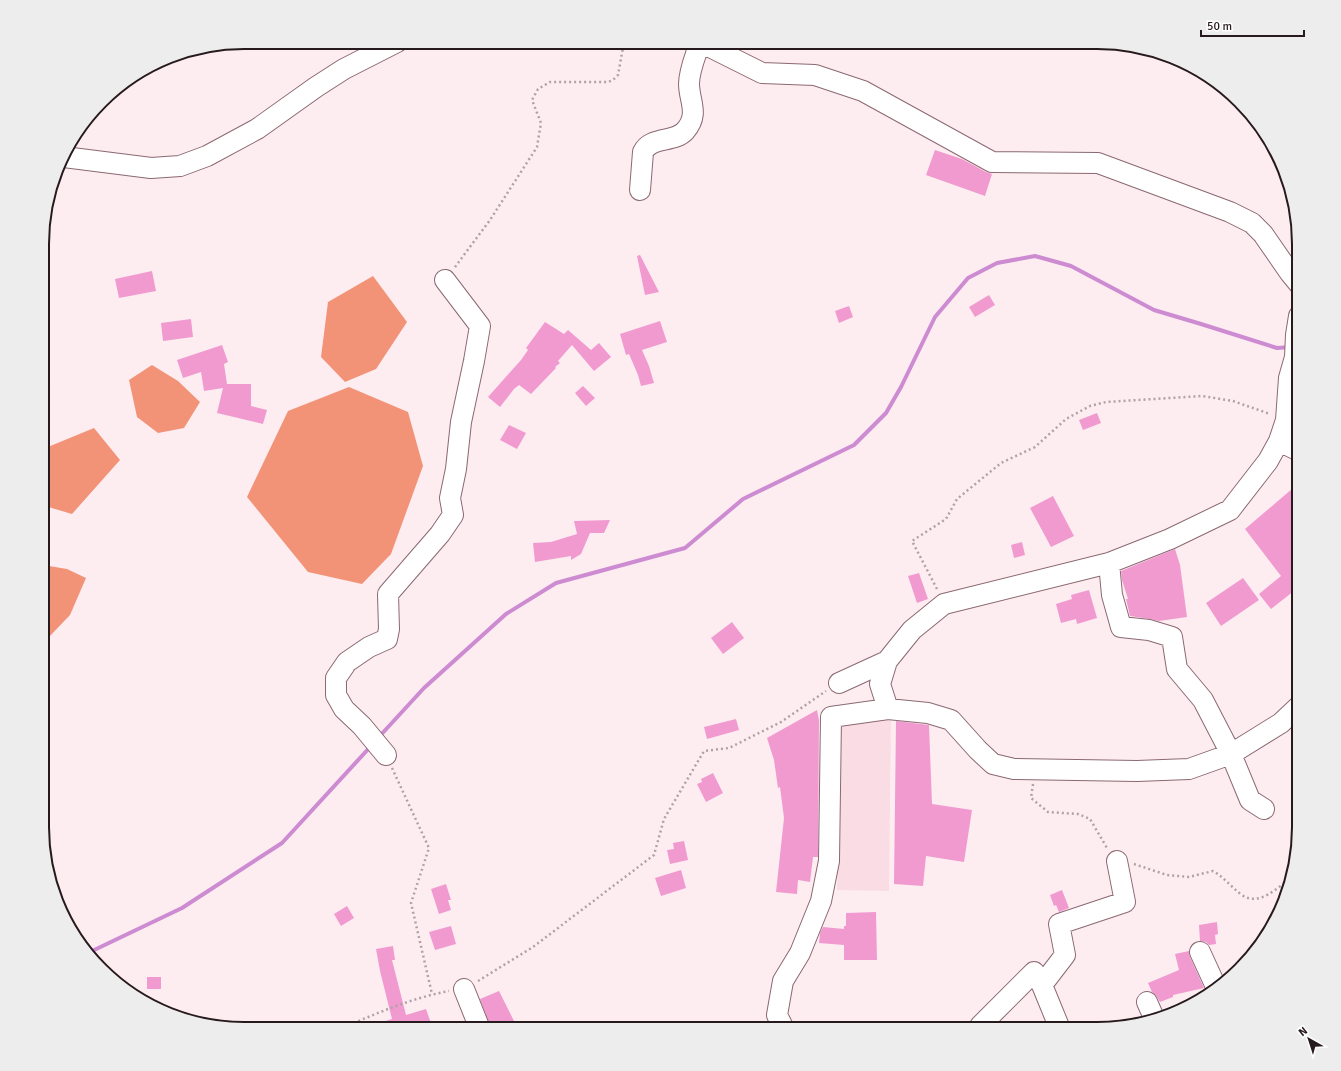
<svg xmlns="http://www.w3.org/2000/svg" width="1341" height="1071" viewBox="0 0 1341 1071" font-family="Signika,sans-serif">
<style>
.built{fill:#fadde4}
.forest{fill:#f29377}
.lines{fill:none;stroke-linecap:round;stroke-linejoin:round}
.stream{stroke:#cd8bd1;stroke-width:4}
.building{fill:#f19ad0}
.minor-casing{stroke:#8b6872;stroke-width:22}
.path{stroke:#b0a1a5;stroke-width:2.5;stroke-dasharray:2 3;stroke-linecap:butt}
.minor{stroke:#fff;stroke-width:20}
.rim{fill:none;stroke:#271a1d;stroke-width:2}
</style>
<rect width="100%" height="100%" fill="#fdedf1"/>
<path class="built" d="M839,720H891L889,891L837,890Z"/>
<path class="forest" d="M373,276L407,322L376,369L345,382L321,357L328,302Z
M152,365L178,381L200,402L184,428L158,433L137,417L129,380Z
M349,387L408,412L423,466L391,554L362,584L308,572L247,497L288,411Z
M94,428L120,460L72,514L45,506L43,503V449Z
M43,565L67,569L86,578L70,615L49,637L43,631Z"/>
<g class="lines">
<path class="stream" d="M378,738L424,688L506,614L556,583L685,548L743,499L854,445L886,413L901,387L935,317L968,278L997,263L1035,256L1071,266L1154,310L1201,324L1277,348L1291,347
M90,952L182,908L282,843L371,746"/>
</g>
<path class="building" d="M935,150L962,159L986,172L992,174L985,196L926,175Z
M640,255L659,292L645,295L637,256Z
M152,271L156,291L119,298L115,279Z
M989,295L995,305L975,317L969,307Z
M849,306L853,317L839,323L835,311Z
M191,319L193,337L163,341L161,323Z
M660,321L667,342L642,350L649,366L654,383L641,386L638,375L629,354L626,355L620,334Z
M545,322L564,334L568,330L591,350L599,343L611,357L594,371L572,345L558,361L560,363L555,367L556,368L531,394L519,385L514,389L500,407L488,397L521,360L528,350L526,348Z
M222,345L228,362L224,364L227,384H251V406L267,410L263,424L217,413L223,388L204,391L201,372L183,378L177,360Z
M583,386L595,398L586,406L575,393Z
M1097,413L1101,423L1083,430L1079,420Z
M509,425L526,433L517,449L500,440Z
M1299,483V587L1271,609L1259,594L1281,576L1245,529Z
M1053,496L1074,536L1051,547L1030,508Z
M610,520L604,533H590L581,554L571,560V556L535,562L533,543L551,542L577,534L574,521Z
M1022,542L1025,555L1014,558L1011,545Z
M1175,549L1180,565L1187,617L1159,621L1150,619L1130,616L1126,599H1128L1122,580L1121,571Z
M919,573L928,599L917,603L908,576Z
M1243,578L1259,600L1221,626L1206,603Z
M1089,590L1097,618L1077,624L1076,619L1061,623L1056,604L1072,599L1071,595Z
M732,622L744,638L723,654L711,638Z
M817,710L819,720L818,857H813L810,882L798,880L797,894L776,892L784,818L780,787L778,788L774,760L767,738Z
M736,719L739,730L707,739L704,727Z
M896,721L929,725L932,804L972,810L964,862L926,856L923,886L894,884Z
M713,773L723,793L706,802L697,784L702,782L701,779Z
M684,841L688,860L670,864L667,850L674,849L673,843Z
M681,870L686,888L661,896L655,878Z
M446,884L451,900H448L451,910L439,914L431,889Z
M1062,890L1069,908L1059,912L1056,905L1054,906L1050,895Z
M347,906L354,918L341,926L334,914Z
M876,912L877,960H844V945L819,943L820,933L823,927L844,929V926H846V913Z
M1217,922L1218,934L1215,935L1216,944L1209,945L1206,942L1200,941L1199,925Z
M451,926L456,944L435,950L429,932Z
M393,946L395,960H392L406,1015L426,1009L433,1029H371L370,1026L392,1019L380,971L376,949Z
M1189,951L1190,957L1204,988L1173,995V997L1160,1002L1157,997L1152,992L1148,983L1179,970L1175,954Z
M147,977H161V989H147Z
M499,991L518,1029H491L480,999Z"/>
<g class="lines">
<defs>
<path id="minor" d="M700,42L762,73L815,75L863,91L992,162L1098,163L1230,212L1252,223L1263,234L1290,273L1299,284
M64,157L151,168L180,166L207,156L257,129L316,87L344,69L397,42
M640,190L643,152C651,136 674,143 685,131C700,114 689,101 689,84C689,70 696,55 700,42
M1299,451L1279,441L1286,420L1289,378L1295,357L1296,335L1299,316
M1109,563L1112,595L1121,627L1149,630L1172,637L1177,669L1203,700L1231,754L1250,800L1264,809
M839,683L887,661L912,630L944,604L1109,563L1170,539L1230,510L1268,461L1279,441
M888,709L928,713L951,720L978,750L993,764L1014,769L1137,771L1189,769L1231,754L1281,723L1299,706
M386,755L362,726L344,709L336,695V678L347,662L369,647L387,639L389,629L388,594L440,534L453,515L450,498L456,469L461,422L474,361L480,326L445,280
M1200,952L1217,989
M1042,985L1060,1029
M464,989L480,1029
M1147,1002L1154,1018
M784,1029L777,1015L783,981L800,953L821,901L829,861L831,717L888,709L880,684L887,661
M981,1029L980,1026L1034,972L1042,985L1065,955L1059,924L1125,902L1117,861"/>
</defs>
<use href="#minor" class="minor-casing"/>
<path class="path" d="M455,267L490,220L537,147L541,123L532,100L538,89L550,82H608L613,80L618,75L624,42
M937,589L912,541L946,519L957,499L1001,463L1035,447L1066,419L1090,406L1106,402L1202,396L1233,401L1270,414
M392,768L429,848L411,903L432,994
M1033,784L1031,798L1048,812L1078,814L1090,819L1107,848
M1134,864L1167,875L1189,877L1213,871C1225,878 1231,887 1242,895C1258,907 1278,888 1290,878
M478,981L533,947L654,855L664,819L704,751L729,748L781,722L826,691
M340,1029C375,1014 411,998 449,991"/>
<use href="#minor" class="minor"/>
</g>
<path d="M0 0H1341V1071H0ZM244 49H1097A195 195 0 0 1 1292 244V827A195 195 0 0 1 1097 1022H244A195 195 0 0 1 49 827V244A195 195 0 0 1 244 49Z" fill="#eeeded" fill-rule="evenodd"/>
<path class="rim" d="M244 49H1097A195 195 0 0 1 1292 244V827A195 195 0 0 1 1097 1022H244A195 195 0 0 1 49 827V244A195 195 0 0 1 244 49Z"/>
<g transform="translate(1309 1039) rotate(321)" stroke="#ffffff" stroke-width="3" paint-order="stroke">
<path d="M0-3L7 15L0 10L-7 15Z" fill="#271a1d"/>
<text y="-6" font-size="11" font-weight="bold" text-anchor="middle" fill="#271a1d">N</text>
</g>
<path d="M1201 30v6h103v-6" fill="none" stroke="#271a1d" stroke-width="2"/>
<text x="1207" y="30" font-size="12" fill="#271a1d" stroke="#ffffff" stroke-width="3" paint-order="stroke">50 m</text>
</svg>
